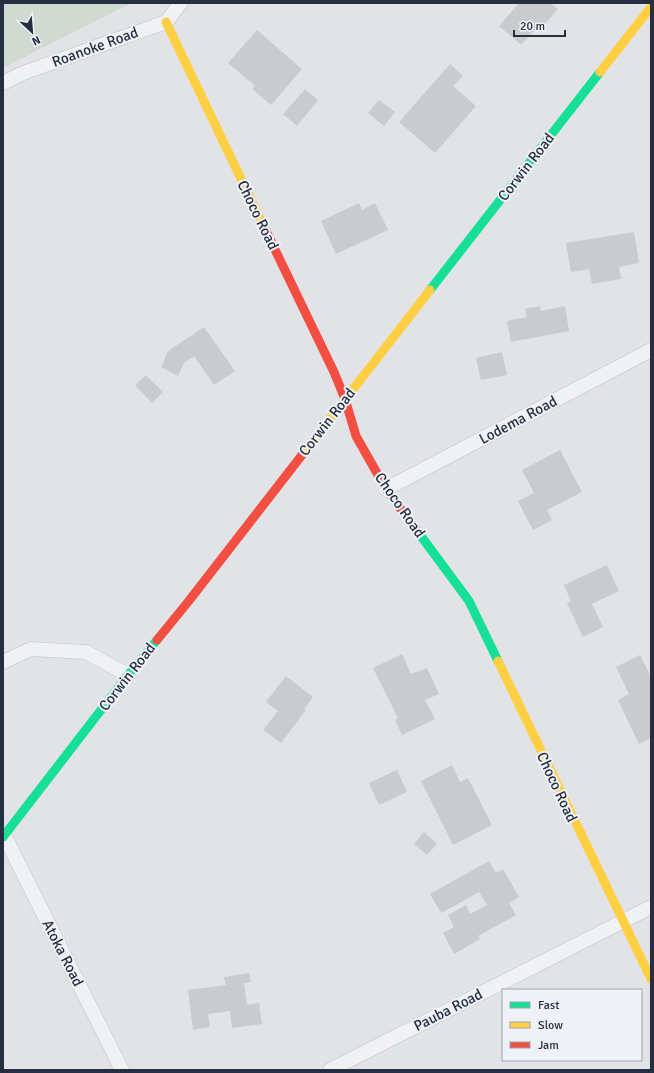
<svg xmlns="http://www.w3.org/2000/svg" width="654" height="1073" viewBox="0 0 654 1073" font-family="Signika,sans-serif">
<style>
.green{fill:#d0dad1}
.building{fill:#c9cbce}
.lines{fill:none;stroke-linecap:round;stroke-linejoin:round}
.street-casing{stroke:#bfc1c4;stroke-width:15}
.street{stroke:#f0f1f3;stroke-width:14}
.fast{stroke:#16e098;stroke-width:9}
.slow{stroke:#ffcf43;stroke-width:9}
.jam{stroke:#f24e42;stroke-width:9}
.labels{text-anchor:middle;stroke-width:4;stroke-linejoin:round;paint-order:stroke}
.street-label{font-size:15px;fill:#262f41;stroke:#eef1f6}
</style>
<rect width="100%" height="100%" fill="#e1e3e6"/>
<path class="green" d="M3,3H131L3,68Z"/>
<path class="building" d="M519,3H550L558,9L543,26L540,24L521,45L499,26Z
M257,30L302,69L271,105L252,89L255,86L228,63Z
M450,64L463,76L453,86L476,106L435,153L399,122Z
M305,89L318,100L297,126L283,114Z
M379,100L395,112L384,126L368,113Z
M359,203L362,210L375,203L388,230L336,254L321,221Z
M634,232L639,263L619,267L621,279L592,284L589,269L571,272L566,243Z
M540,306L541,311L565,306L569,331L511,342L507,321L527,317L525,309Z
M204,327L235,371L214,385L194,356L184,363L178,376L161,367L168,351Z
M502,352L507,375L481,380L476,358Z
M146,375L163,392L152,403L135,385Z
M560,450L582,492L547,510L552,520L533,530L518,501L534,493L522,470Z
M607,565L619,591L592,604L603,627L583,637L567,603L571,601L564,585Z
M402,654L411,674L427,668L439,694L425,700L435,719L402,735L395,720L398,718L373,668Z
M640,655L651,677V738L639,744L618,700L629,694L616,667Z
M286,676L313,697L304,709L306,710L281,743L263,730L278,711L266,702Z
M452,765L460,782L468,778L492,825L453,845L421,781Z
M397,770L407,792L379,805L369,783Z
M424,832L437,844L427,855L414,844Z
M489,861L496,873L503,869L519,897L509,903L516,915L478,936L480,939L454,954L443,933L454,927L448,915L466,905L470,914L487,905L479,892L441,913L430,894Z
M249,973L251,982L244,983L247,1005L259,1003L262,1024L232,1028L230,1011L208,1014L210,1027L193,1030L188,990L226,985L224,977Z"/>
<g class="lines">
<defs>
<path id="street" d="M3,83L23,73L166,22L181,3
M386,489L651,350
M3,662L31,649L86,652L128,675
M4,835L122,1070
M330,1070L651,907"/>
</defs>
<use href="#street" class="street-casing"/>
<use href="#street" class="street"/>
<path class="fast" d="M430,290L600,72
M418,532L469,601L498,661
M3,837L128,675L157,640"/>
<path class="slow" d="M166,22L266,231
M600,72L651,7
M302,455L430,290
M498,661L651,979"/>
<path class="jam" d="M266,231L334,372L345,399L356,436L386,489L418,532
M157,640L188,602L302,455"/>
</g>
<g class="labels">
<g class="street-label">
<text transform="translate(95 47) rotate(-20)" y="5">Roanoke Road</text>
<text transform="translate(526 167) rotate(-52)" y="5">Corwin Road</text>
<text transform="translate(258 215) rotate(64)" y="5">Choco Road</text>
<text transform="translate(518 420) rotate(-28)" y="5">Lodema Road</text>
<text transform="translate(327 422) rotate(-52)" y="5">Corwin Road</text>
<text transform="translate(400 505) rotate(55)" y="5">Choco Road</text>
<text transform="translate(127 677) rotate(-52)" y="5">Corwin Road</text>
<text transform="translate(557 787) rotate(65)" y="5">Choco Road</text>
<text transform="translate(63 953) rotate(63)" y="5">Atoka Road</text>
<text transform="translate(448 1010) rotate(-27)" y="5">Pauba Road</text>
</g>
</g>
<rect width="654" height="1073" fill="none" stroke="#262f41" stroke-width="8"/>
<rect x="502" y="989" width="140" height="72" fill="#eef1f6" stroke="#9ea3ae"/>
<rect x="510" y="1002" width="20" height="6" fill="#16e098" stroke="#9ea3ae"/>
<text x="538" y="1009" font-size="12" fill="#262f41">Fast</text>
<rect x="510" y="1022" width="20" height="6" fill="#ffcf43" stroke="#9ea3ae"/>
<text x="538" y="1029" font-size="12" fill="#262f41">Slow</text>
<rect x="510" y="1042" width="20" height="6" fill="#f24e42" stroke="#9ea3ae"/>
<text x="538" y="1049" font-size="12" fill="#262f41">Jam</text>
<g transform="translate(32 32) rotate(154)" stroke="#eef1f6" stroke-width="3" paint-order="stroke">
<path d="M0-3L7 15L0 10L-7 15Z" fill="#262f41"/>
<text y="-6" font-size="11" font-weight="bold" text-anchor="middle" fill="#262f41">N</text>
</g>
<path d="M514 30v6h51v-6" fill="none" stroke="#262f41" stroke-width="2"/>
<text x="520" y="30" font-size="12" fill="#262f41" stroke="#eef1f6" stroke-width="3" paint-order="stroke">20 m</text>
</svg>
